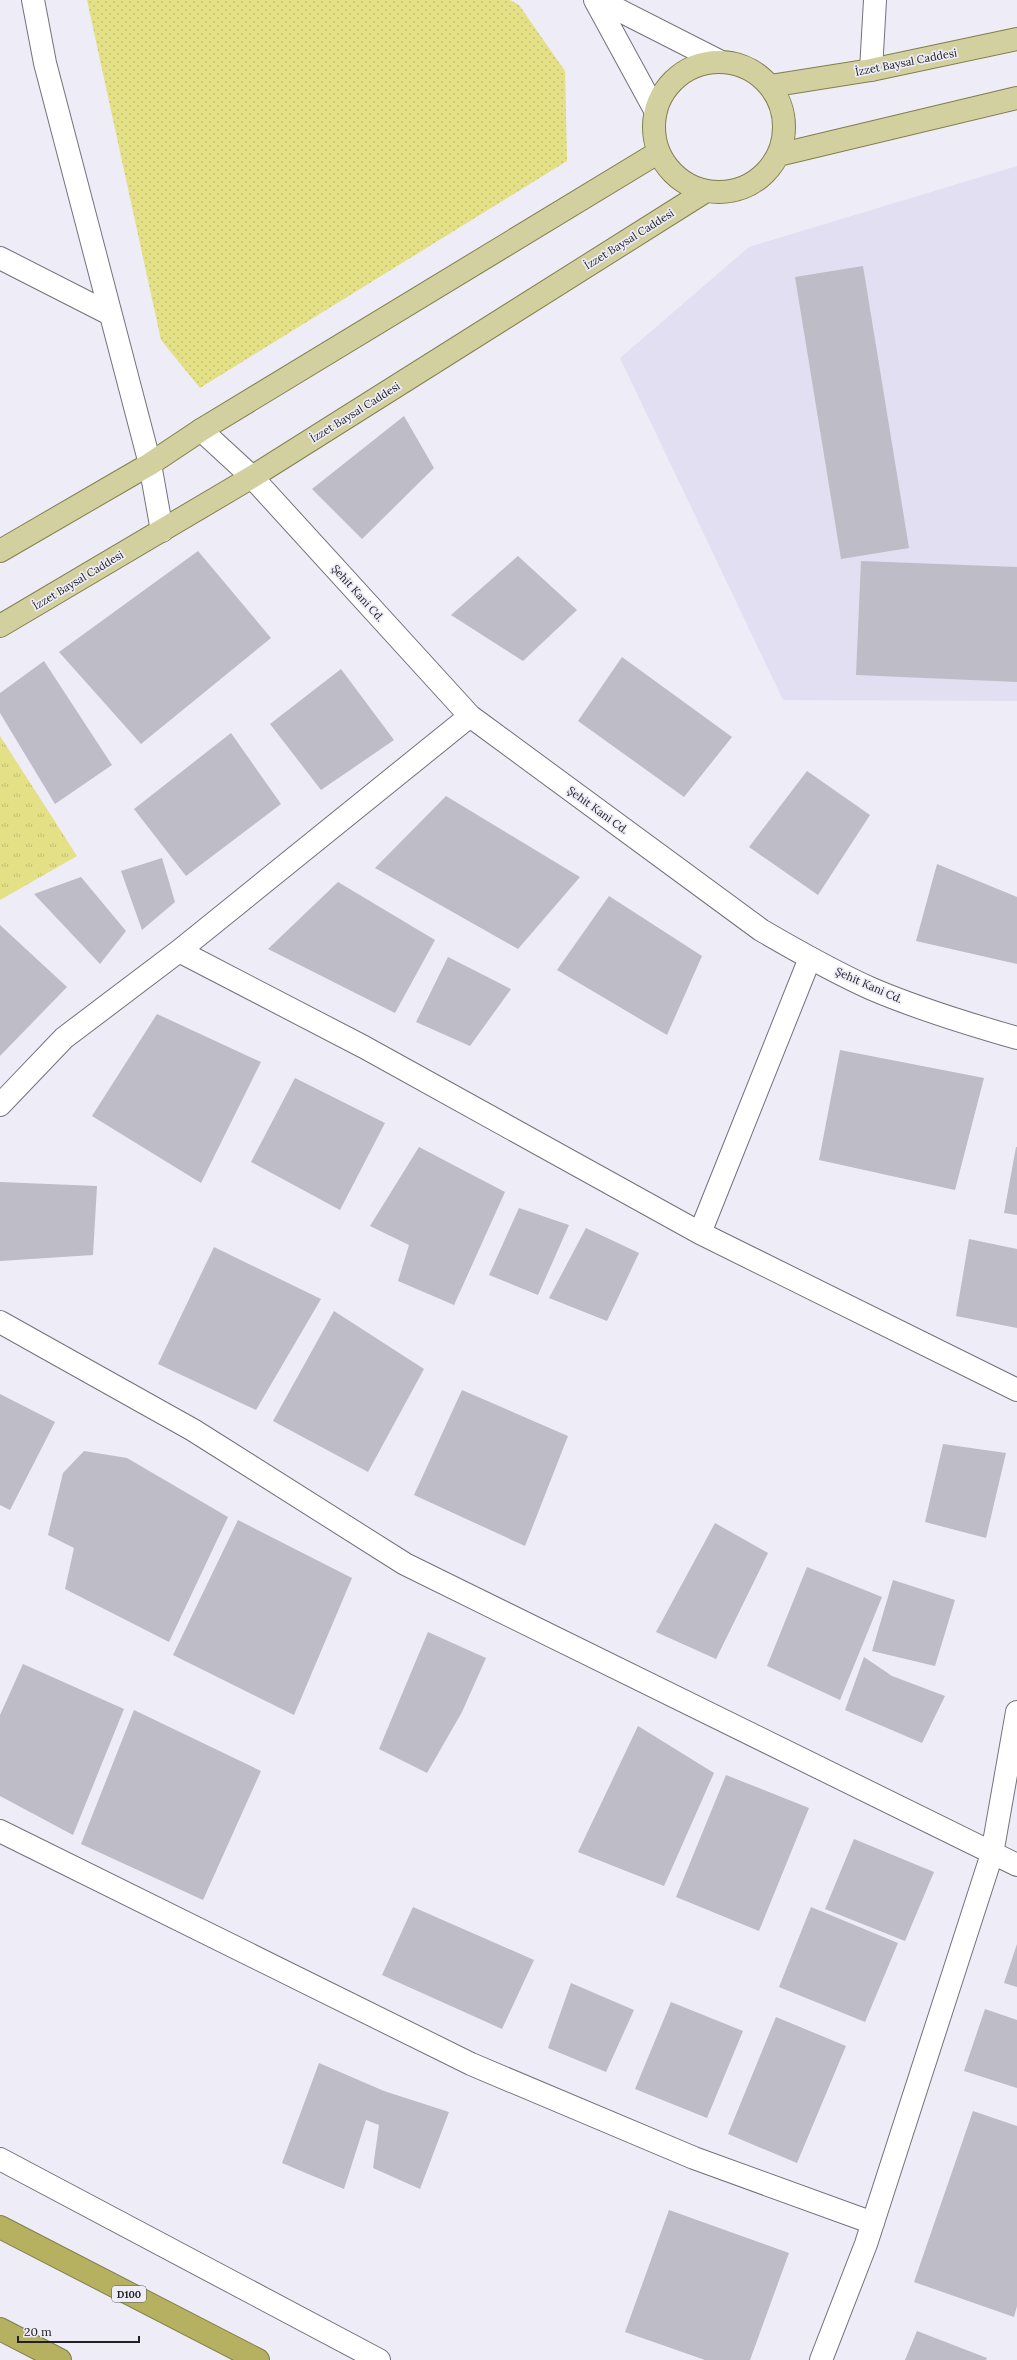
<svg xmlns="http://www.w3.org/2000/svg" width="1017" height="2360" viewBox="0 0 1017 2360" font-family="Lora,serif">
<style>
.built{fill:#e2dff2}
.grass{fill:url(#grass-tufts)}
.park{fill:url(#park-dots)}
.building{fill:#bebcc6}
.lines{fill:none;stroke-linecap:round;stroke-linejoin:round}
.minor-casing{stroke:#73727b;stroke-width:24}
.major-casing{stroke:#817f4b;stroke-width:24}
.highway-casing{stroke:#817f4b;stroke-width:24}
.minor{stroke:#fff;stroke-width:22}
.major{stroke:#d3d0a0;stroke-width:22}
.highway{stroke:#b5b160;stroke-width:22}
.labels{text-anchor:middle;stroke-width:3.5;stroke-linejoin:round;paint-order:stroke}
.shield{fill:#edecf7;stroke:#5e5e64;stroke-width:1}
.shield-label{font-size:10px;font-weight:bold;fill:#212125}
.street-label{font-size:11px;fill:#212125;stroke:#edecf7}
</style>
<defs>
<pattern id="grass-tufts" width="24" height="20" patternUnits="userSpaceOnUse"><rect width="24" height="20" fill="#e4e085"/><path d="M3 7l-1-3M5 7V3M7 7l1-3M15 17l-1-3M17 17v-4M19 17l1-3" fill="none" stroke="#c3c073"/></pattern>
<pattern id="park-dots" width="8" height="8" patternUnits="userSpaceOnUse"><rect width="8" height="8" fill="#e4e085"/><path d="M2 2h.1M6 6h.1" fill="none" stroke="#c3c073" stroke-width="1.8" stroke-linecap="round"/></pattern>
</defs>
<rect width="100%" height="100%" fill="#edecf7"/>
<path class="built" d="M1017,166V701L783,700L620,358L749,247Z"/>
<path class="grass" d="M0,736L77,856L0,900Z"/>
<path class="park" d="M87,0H510L519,5L565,71L567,161L200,388L161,340Z"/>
<path class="building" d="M863,266L909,548L841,559L795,277Z
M404,416L434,468L362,539L312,489Z
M198,551L271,638L141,744L59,652Z
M518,556L577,610L523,661L451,615Z
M861,561L1017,567V682L856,675Z
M622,657L732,737L684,797L578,721Z
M44,661L112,765L55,804L0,713V693Z
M341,669L394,740L321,790L270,724Z
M231,733L281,804L186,876L134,809Z
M807,771L870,815L818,895L749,847Z
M446,796L580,877L518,949L375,868Z
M162,858L175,902L142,930L121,871Z
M937,864L1017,897V964L916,941Z
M81,877L126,931L100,964L34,894Z
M338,882L435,940L395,1013L268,949Z
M609,896L702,956L667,1035L557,970Z
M0,925L67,987L0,1056Z
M448,957L511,989L470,1046L416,1022Z
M157,1014L261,1062L201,1183L92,1116Z
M840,1050L984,1078L955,1190L819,1160Z
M295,1078L385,1123L340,1210L251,1162Z
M419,1147L505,1192L454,1305L398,1281L409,1245L370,1226Z
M1016,1147H1017V1215L1004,1213Z
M0,1182L97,1186L93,1255L0,1261Z
M519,1208L569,1225L538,1295L489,1275Z
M586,1228L639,1253L607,1321L549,1298Z
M969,1239L1017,1249V1328L956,1316Z
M214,1247L321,1299L256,1410L158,1364Z
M334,1311L424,1369L368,1472L273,1421Z
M462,1390L568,1436L525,1546L414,1495Z
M0,1394L55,1422L10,1510L0,1505Z
M943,1444L1006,1453L986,1538L925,1522Z
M84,1451L127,1458L228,1517L169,1642L65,1589L74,1548L48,1535L63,1473Z
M238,1520L352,1578L294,1715L173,1655Z
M715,1523L768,1553L716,1659L656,1632Z
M807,1567L882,1597L840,1700L767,1666Z
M893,1580L955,1600L935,1666L872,1651Z
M428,1632L486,1658L462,1712L427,1773L379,1749Z
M864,1657L892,1676L945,1696L922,1743L845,1710Z
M23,1664L124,1709L73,1835L0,1796V1715Z
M134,1710L261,1771L203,1900L81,1844Z
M638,1726L714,1773L664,1886L578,1852Z
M726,1775L809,1808L759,1931L676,1897Z
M854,1839L934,1872L905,1941L825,1909Z
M413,1907L534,1960L502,2029L382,1975Z
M811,1907L898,1943L865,2022L779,1987Z
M1017,1944V1987L1004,1983Z
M571,1983L634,2010L606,2072L548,2048Z
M671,2002L743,2031L707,2118L635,2089Z
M985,2009L1017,2020V2088L964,2071Z
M776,2017L846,2046L797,2163L728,2134Z
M319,2063L384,2091L449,2112L420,2189L373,2168L379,2125L366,2120L344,2189L282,2163Z
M973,2111L1017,2126V2306L1014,2317L914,2282Z
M669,2210L789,2253L750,2360H705L625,2332Z
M917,2331L987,2358L986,2360H905Z"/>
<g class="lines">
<defs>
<path id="minor" d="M33,0L45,63L150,464L162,531
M595,0L655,110
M599,0L719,61
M871,70L875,0
M0,258L110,314
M201,430L252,477L470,716L761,930C797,951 834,972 872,989C919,1009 968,1024 1017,1038
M179,951L364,1047L700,1233L1017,1390
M0,1105L64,1038L179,951L470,716
M700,1233L810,958
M0,1322L193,1430L405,1564L1017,1865
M0,1831L471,2064L694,2158L873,2223
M0,2159L379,2360
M821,2360L866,2244L992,1854L1017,1712"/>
<path id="major" d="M654 127a65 65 0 1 1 130 0a65 65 0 1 1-130 0Z
M770,86L871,70L1017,39
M778,155L1017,98
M0,551L150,464L201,430L659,152
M0,626L252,477L706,191"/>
<path id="highway" d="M0,2227L258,2360
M0,2329L60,2360"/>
</defs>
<use href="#minor" class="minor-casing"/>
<use href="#major" class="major-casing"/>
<use href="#highway" class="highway-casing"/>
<use href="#minor" class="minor"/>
<use href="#major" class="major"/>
<use href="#highway" class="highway"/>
</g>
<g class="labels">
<rect class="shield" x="112" y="2286" width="34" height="16" rx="3"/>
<g class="shield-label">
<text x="129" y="2298">D100</text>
</g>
<g class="street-label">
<text transform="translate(906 62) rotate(-11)" y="4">İzzet Baysal Caddesi</text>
<text transform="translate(629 239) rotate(-32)" y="4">İzzet Baysal Caddesi</text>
<text transform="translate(355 412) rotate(-32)" y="4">İzzet Baysal Caddesi</text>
<text transform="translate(78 580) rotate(-31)" y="4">İzzet Baysal Caddesi</text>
<text transform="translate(358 593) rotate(48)" y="4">Şehit Kani Cd.</text>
<text transform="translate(598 810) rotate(36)" y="4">Şehit Kani Cd.</text>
<text transform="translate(869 985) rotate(24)" y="4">Şehit Kani Cd.</text>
</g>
</g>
<path d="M18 2336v6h121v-6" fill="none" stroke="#212125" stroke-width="2"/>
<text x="24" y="2336" font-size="12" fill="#212125" stroke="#edecf7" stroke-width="3" paint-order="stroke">20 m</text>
</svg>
